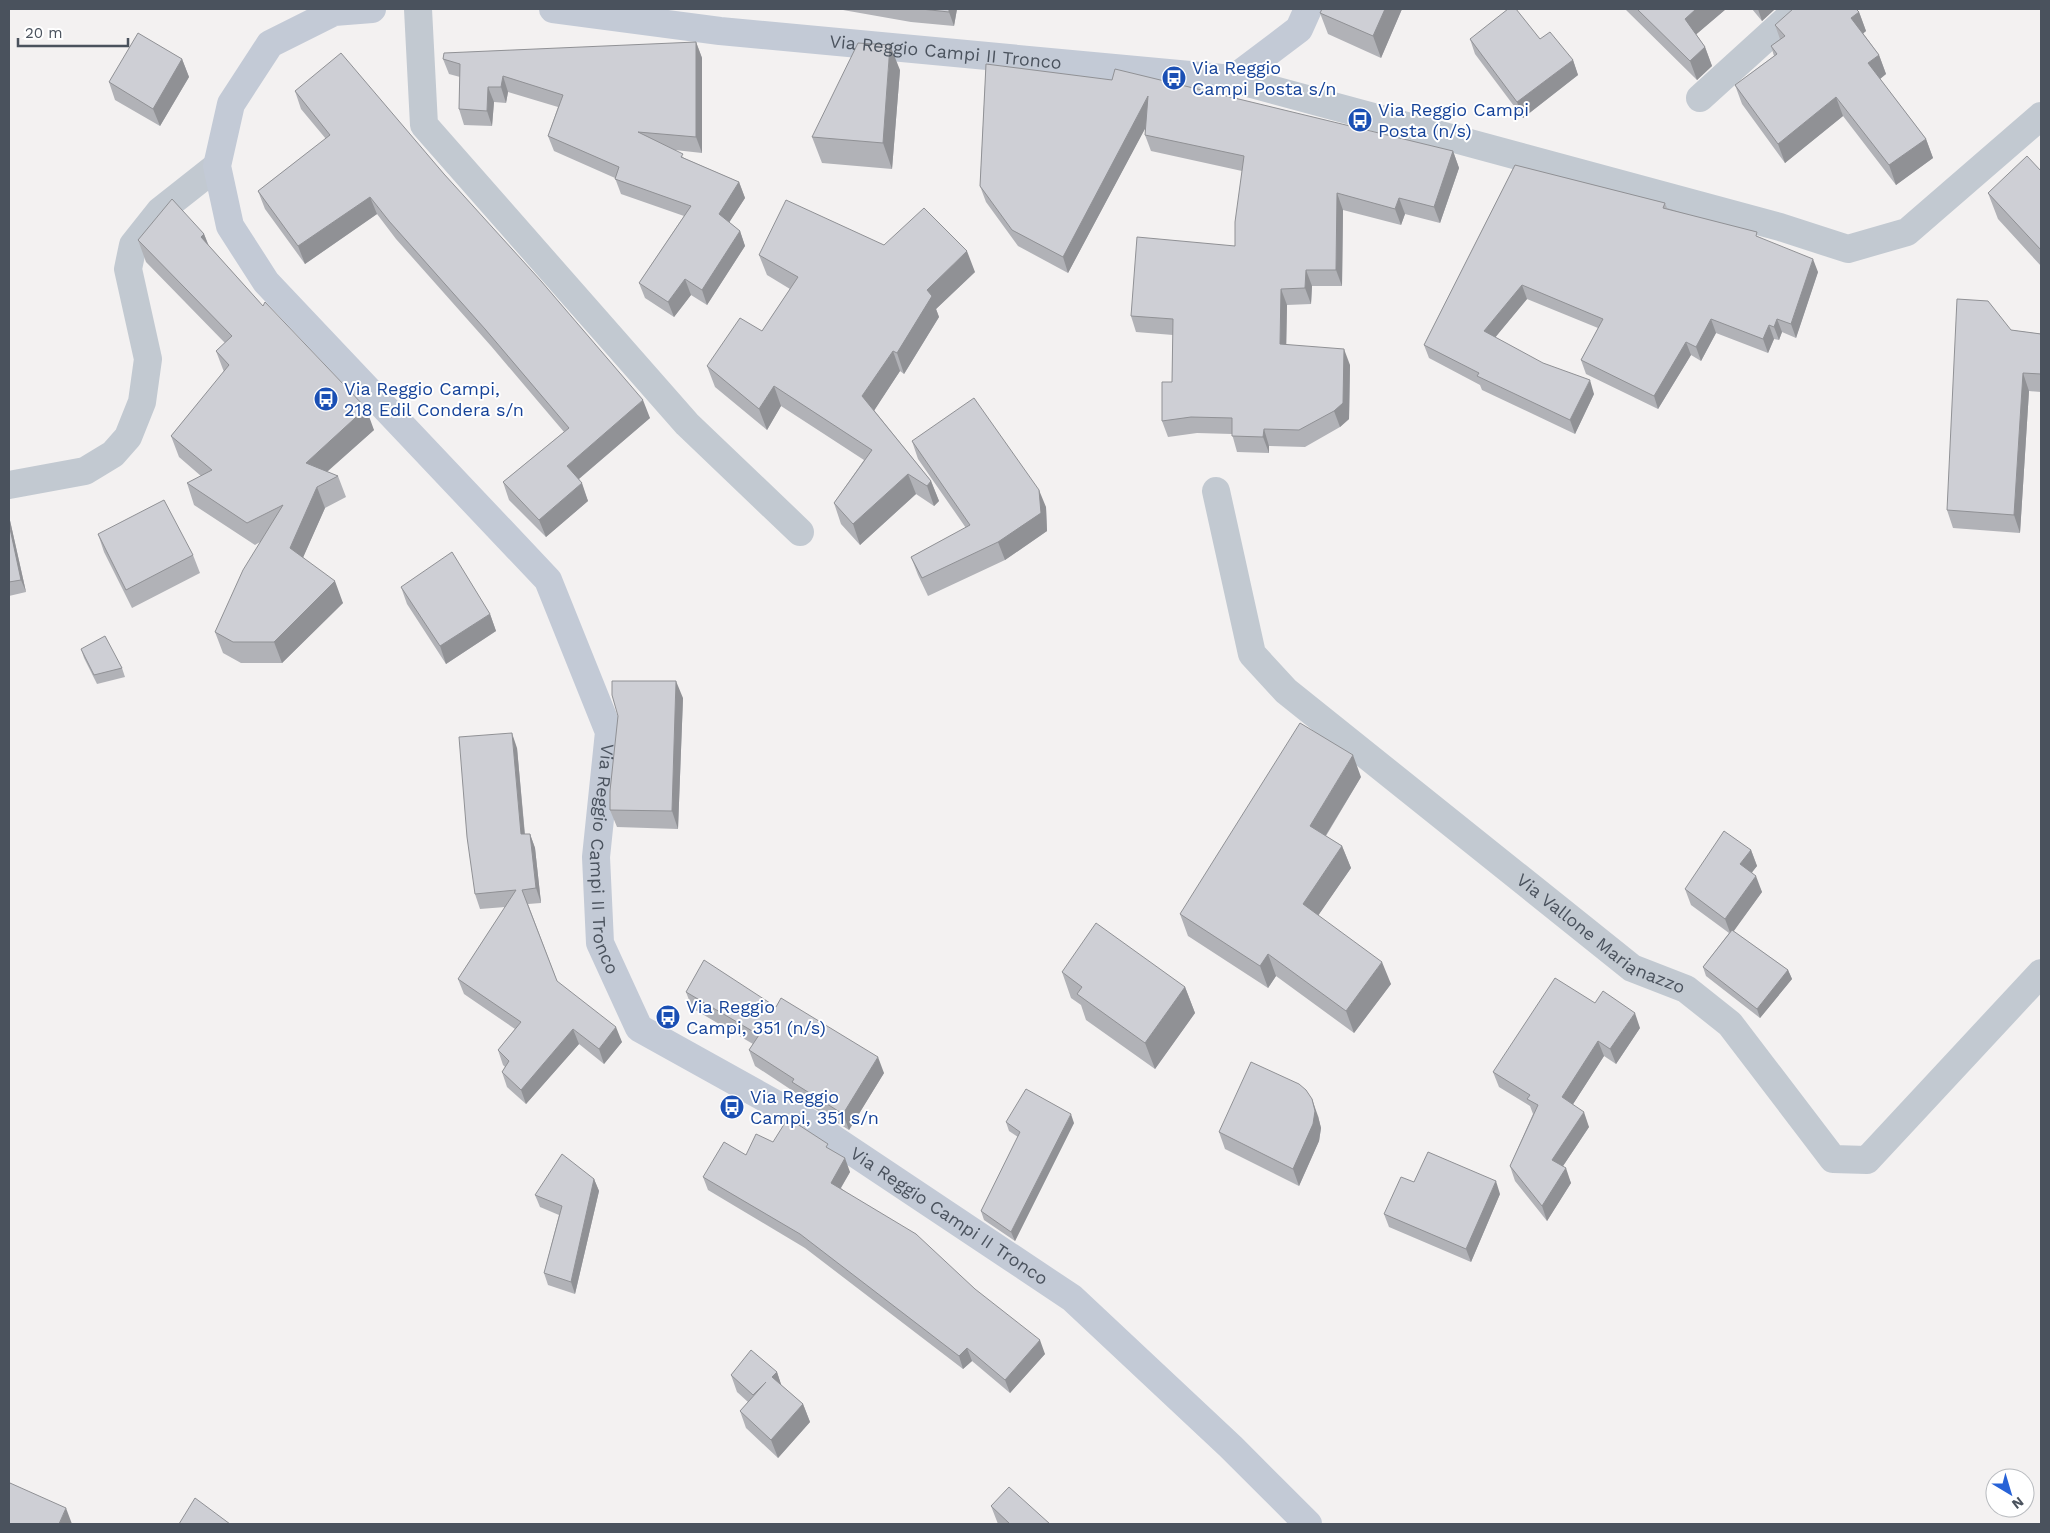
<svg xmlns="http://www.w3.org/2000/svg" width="2050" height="1533" viewBox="0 0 2050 1533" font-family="'Work Sans',sans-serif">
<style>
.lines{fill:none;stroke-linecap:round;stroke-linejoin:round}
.street{stroke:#c2c9d1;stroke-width:28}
.secondary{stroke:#c3cad6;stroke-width:28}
.wall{fill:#b1b2b7}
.shaded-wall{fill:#909195}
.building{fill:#cecfd5;stroke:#909195}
.labels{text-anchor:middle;stroke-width:4;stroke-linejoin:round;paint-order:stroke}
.street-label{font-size:18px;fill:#4a525d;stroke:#fff}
.transit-label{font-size:18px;fill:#164399;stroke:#fff;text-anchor:start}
</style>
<rect width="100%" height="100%" fill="#f3f1f1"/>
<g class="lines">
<g class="street">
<path d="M418,9L424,125L687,424L800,532"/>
<path d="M1233,79L1780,227L1848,249L1907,232L2041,116"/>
<path d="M1700,98L1798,9"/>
<path d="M9,485L85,471L113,454L128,437L142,402L148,359L128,269L133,245L160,211L217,166"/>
<path id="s1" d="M1216,491L1252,654L1286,691L1632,968L1686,989L1730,1024L1833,1159L1867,1160L2041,973"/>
</g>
<g class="secondary">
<path id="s2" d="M372,9L334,12L270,44L231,104L217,166L230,226L266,282L548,580L609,732L596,857L600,943L639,1028L808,1122L1072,1298L1231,1447L1308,1524"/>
<path id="s3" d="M553,9L720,31L1233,79L1299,29L1308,9"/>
</g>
</g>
<path class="wall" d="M843,9H957L954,26L911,22L843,10Z
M1402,9L1381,58L1328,34L1320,13Z
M1625,9H1726L1696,34L1705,47L1712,66L1697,80Z
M1752,9H1775L1762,21Z
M1859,12L1866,31L1863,33L1879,55L1886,74L1880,79L1926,139L1933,158L1896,185L1843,116L1785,163L1742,104L1735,85L1774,56L1771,46L1780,39L1775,25Z
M1470,39H1540L1573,60L1578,75L1523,118L1475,54Z
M696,42L702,58V153L675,150L684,158L739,182L745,198L729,222L740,231L745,246L707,305L691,295L674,317L645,298L639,283L684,216L621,194L615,178L554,151L548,136L558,107L508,92L506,103L494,102L492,126L464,125L459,109L460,77L449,74L443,59Z
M182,59L189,77L160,126L115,100L109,82Z
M986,64L1453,151L1459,168L1440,223L1405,214L1401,225L1343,210L1342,286H1312L1311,304L1287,305L1286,344L1350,365L1349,419L1340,427L1305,447L1269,446V453L1237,452L1232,434L1197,433L1168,437L1162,421L1172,382L1173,335L1136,332L1131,316L1235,246L1242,171L1151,151L1145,135V128L1068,273L1018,246L986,202L980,186Z
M900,70L892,169L822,163L812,137Z
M295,91L650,418L579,479L588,501L546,537L509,500L503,482L564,432L491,346L396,239L377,214L305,264L265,209L258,191L326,139L301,109Z
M1515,165L1665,203L1667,208L1759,237L1818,272L1796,338L1782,332L1779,340L1774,339L1768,353L1716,333L1701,361L1691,355L1658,409L1586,374L1581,360L1598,328L1527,299L1495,337L1594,394L1575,434L1482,390L1480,385L1429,358L1424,345Z
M2041,171V266L1998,219L1988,193Z
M204,234L209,246L374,430L327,472L338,476L346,497L325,508L303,557L343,603L282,663H241L223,653L215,632L260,542L255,545L194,505L187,483L201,476L179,457L171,436L224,372L216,351L225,343L146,262L138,240Z
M884,245L975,272L936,309L939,317L904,374L900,371L874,410L931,481L939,501L934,506L916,494L860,545L841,524L834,503L864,460L781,406L767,430L715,387L707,366L762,331L790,289L767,275L759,255Z
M2011,330L2041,334V392L2029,391L2020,533L1953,528L1947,510Z
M912,441L1046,507L1047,531L1005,560L928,596L918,575L911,557L966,528L918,459Z
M9,516L26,592L9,596Z
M98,534L193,555L200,573L132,608L104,552Z
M401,587L490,614L496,631L446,664L407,604Z
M81,649L122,668L125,677L97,684L84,658Z
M683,698L678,829L617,827L610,810L618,716Z
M517,748L525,834H530L535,848L541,903L528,904L557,981L622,1042L604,1064L579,1044L526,1104L507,1087L502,1072L505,1067L503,1065L498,1050L515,1029L464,994L458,979L505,907L480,909L475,894Z
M1361,777L1326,836L1342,846L1351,868L1318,915L1391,984L1354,1033L1276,976L1268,988L1188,936L1180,914Z
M1751,850L1757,866L1752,872L1762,892L1733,931L1788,970L1792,979L1760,1018L1706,976L1703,967L1729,933L1691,905L1685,889Z
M1062,972L1185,987L1195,1013L1155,1069L1086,1020L1081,1005L1071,998Z
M686,992L776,1007L884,1073L849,1130L798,1098L796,1093L755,1066L749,1050L753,1044L692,1008Z
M1640,1028L1616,1064L1604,1056L1573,1104L1589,1127L1563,1166L1571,1183L1547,1221L1515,1181L1510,1166L1533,1114L1530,1106L1499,1087L1493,1072Z
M1318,1116L1321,1128L1319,1141L1299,1186L1225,1149L1219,1132Z
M1006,1122L1074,1123L1015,1241L984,1220L981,1211L1018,1137L1009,1131Z
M773,1142L830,1149L850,1172L841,1188L1045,1354L1010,1393L972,1361L963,1369L805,1248L708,1190L703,1177Z
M594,1179L599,1191L575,1294L548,1285L544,1273L559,1215L540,1207L535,1195Z
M1500,1194L1471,1262L1389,1227L1384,1214Z
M777,1372L781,1385L803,1404L810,1422L778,1458L746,1428L740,1411L748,1402L737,1392L731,1375Z
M991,1506L1050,1524H998Z"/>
<path class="shaded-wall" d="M949,9H957L954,26L949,12Z
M1385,9H1402L1381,58L1373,36Z
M1696,9H1726L1692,38L1685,19Z
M1758,9H1775L1762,21Z
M1859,12L1866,31L1858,38L1851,18Z
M696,42L702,58V153L696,137Z
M890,45L900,70L892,169L883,143Z
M1705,47L1712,66L1697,80L1690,61Z
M1879,55L1886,74L1875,83L1868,63Z
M182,59L189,77L160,126L153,109Z
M1573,60L1578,75L1523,118L1517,102Z
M503,76L508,92L506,103L501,87Z
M488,87L494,102L492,126L487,111Z
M1148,96L1154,112L1068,273L1063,257Z
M1836,97L1843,116L1785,163L1778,144Z
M1926,139L1933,158L1896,185L1889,165Z
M1453,151L1459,168L1440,223L1434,207Z
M739,182L745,198L725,229L719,214Z
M1337,193L1343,210L1342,286L1336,270Z
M370,197L377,214L305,264L298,246Z
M1399,198L1405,214L1401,225L1395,209Z
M740,231L745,246L707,305L702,290Z
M204,234L212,255L201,237Z
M967,251L975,272L936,309L939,317L904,374L897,353L927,290Z
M1813,259L1818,272L1796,338L1791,324Z
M1306,270L1312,286L1311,304L1305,288Z
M685,279L691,295L674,317L668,302Z
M1522,285L1527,299L1489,345L1484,331Z
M1281,289L1287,305L1286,360L1280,344Z
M1711,319L1716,333L1701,361L1696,347Z
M1777,319L1782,332L1779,340L1774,327Z
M1769,325L1774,339L1768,353L1763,339Z
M1686,342L1691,355L1658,409L1654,396Z
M1344,349L1350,365L1349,419L1340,427L1334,411Z
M893,351L900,371L870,417L862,396Z
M2023,373L2029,391L2020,533L2014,515Z
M1590,380L1594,394L1575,434L1570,420Z
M774,386L781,406L767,430L759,409Z
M643,400L650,418L574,483L567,466Z
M366,408L374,430L313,484L306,463Z
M1264,429L1269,446V453L1263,437Z
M908,474L916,494L860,545L853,524Z
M931,481L939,501L934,506L927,486Z
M582,483L588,501L546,537L539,520Z
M317,487L325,508L298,569L290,548Z
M1039,490L1046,507L1047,531L1005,560L998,542Z
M9,516L26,592L21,580L9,524Z
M335,581L343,603L282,663L274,642Z
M490,614L496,631L446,664L440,646Z
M676,681L683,698L678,829L672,811Z
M512,733L517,748L526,849L521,834Z
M1353,755L1361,777L1318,848L1310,826Z
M530,834L535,848L541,903L536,888Z
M1342,846L1351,868L1311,926L1303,904Z
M1751,850L1757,866L1746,880L1740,864Z
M1756,876L1762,892L1731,935L1725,919Z
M1268,954L1276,976L1268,988L1260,966Z
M1382,962L1391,984L1354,1033L1346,1011Z
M1788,970L1792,979L1760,1018L1757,1009Z
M1185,987L1195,1013L1155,1069L1145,1043Z
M1635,1013L1640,1028L1616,1064L1610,1049Z
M616,1027L622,1042L604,1064L599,1049Z
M573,1029L579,1044L526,1104L521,1090Z
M1598,1041L1604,1056L1568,1112L1562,1097Z
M878,1057L884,1073L849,1130L843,1114Z
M1312,1099L1318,1116L1321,1128L1319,1141L1299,1186L1293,1169Z
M1584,1112L1589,1127L1557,1175L1552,1160Z
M1071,1114L1074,1123L1015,1241L1011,1232Z
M845,1158L850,1172L836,1196L831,1183Z
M1566,1168L1571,1183L1547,1221L1542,1206Z
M594,1179L599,1191L575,1294L571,1282Z
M1496,1181L1500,1194L1471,1262L1466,1249Z
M1040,1340L1045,1354L1010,1393L1005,1380Z
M967,1348L972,1361L963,1369L959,1356Z
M777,1372L783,1390L772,1377Z
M803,1404L810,1422L778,1458L771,1440Z
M66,1508L72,1524H59Z"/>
<path class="building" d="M921,9H949V12Z
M1322,9H1385L1373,36L1320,13Z
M1508,9H1516L1540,39L1550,32L1573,60L1517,102L1470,39Z
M1637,9H1696L1685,19L1705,47L1690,61Z
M1793,9H1856L1859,12L1851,18L1879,55L1868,63L1926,139L1889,165L1836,97L1778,144L1735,85L1777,54L1771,46L1785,36L1775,25Z
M138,33L182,59L153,109L109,82Z
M696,42V137L638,132L683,154L681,157L739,182L719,214L740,231L702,290L685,279L668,302L639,283L691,206L615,179L619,167L548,136L563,95L503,76L501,87H488L487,111L459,109L460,64L443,59L444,53Z
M858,43L890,45L883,143L812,137Z
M341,53L444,174L541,281L643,400L567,466L582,483L539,520L503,482L569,428L485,329L389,221L370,197L298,246L258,191L330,135L295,91Z
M986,64L1112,80L1115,69L1453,151L1434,207L1399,198L1395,209L1337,193L1336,270H1306L1305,288L1281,289L1280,344L1344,349L1343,403L1334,411L1299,430L1264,429L1263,437L1232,436V418L1191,417L1162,421V382H1172L1173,319L1131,316L1137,237L1235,246V222L1244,156L1145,135L1148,96L1063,257L1012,230L980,186Z
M2027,156L2041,171V250L1988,193Z
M1515,165L1665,203L1663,208L1757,232L1756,236L1813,259L1791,324L1777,319L1774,327L1769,325L1763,339L1711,319L1696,347L1686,342L1654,396L1581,360L1603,319L1522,285L1484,331L1543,363L1590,380L1570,420L1477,376L1479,373L1424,345Z
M172,199L204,234L201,237L263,306L265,302L366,408L306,463L338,476L317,487L290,548L335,581L274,642H233L215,632L243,570L283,505L247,523L187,483L212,470L171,436L229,365L216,351L232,336L138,240Z
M786,200L884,245L924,208L967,251L927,290L932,296L897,353L893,351L862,396L931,481L927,486L908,474L853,524L834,503L872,450L774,386L759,409L707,366L740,318L762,331L798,277L759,255Z
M1957,299L1988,301L2011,330L2041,334V374L2023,373L2014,515L1947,510Z
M974,398L1039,490L1041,513L998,542L922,578L911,557L970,525L912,441Z
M164,500L193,555L126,590L98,534Z
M9,524L21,580L9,582Z
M452,552L490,614L440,646L401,587Z
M105,636L122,668L94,675L81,649Z
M612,681H676L672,811L610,810V791L618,716L612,695Z
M1300,723L1353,755L1310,826L1342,846L1303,904L1382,962L1346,1011L1268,954L1260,966L1180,914Z
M512,733L521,834H530L536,888L522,890L557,981L616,1027L599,1049L573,1029L521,1090L502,1072L509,1061L498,1050L521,1022L458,979L516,890L475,894L467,837L459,737Z
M1724,831L1751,850L1740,864L1756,876L1725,919L1685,889Z
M1096,923L1185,987L1145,1043L1077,994L1082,987L1062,972Z
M1732,930L1788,970L1757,1009L1703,967Z
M704,960L776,1007L781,998L878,1057L843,1114L792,1082L794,1079L749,1050L759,1035L686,992Z
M1555,978L1595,1003L1603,991L1635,1013L1610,1049L1598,1041L1562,1097L1584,1112L1552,1160L1566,1168L1542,1206L1510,1166L1538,1105L1527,1099L1530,1095L1493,1072Z
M1251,1062L1299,1084L1306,1090L1312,1099L1315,1111L1313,1124L1293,1169L1219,1132Z
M1026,1089L1071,1114L1011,1232L981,1211L1020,1132L1006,1122Z
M788,1118L828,1144L826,1147L845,1158L831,1183L916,1234L975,1289L1040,1340L1005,1380L967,1348L959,1356L800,1234L703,1177L724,1142L746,1155L756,1134L773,1142Z
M1428,1152L1496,1181L1466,1249L1384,1214L1401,1177L1414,1182Z
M562,1154L594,1179L571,1282L544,1273L562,1206L535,1195Z
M751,1350L777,1372L772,1377L803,1404L771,1440L740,1411L766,1382L753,1395L731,1375Z
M10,1483L66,1508L59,1524H9V1486Z
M1009,1487L1050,1524H1010L991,1506Z
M195,1498L230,1524H179Z"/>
<defs>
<symbol id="bus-disc" viewBox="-11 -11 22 22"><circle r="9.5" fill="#1a4fb4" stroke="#fff"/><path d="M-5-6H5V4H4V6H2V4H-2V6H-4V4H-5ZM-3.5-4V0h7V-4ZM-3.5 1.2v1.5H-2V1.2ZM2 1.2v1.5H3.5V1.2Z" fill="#fff"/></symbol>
</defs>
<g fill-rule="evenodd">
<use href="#bus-disc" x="1160" y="64" width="28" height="28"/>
<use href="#bus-disc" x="1346" y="106" width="28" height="28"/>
<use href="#bus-disc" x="312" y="385" width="28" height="28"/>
<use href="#bus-disc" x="654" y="1003" width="28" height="28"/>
<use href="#bus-disc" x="718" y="1093" width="28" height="28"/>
</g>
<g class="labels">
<g class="street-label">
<text dy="6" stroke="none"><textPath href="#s3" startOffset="395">Via Reggio Campi II Tronco</textPath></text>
<text dy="6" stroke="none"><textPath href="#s2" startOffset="1075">Via Reggio Campi II Tronco</textPath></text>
<text dy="6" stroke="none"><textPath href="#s1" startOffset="616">Via Vallone Marianazzo</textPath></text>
<text dy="6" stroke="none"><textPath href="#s2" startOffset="1615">Via Reggio Campi II Tronco</textPath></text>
</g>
<g class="transit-label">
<text x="1192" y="74">Via Reggio<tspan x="1192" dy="21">Campi Posta s/n</tspan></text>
<text x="1378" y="116">Via Reggio Campi<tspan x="1378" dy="21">Posta (n/s)</tspan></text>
<text x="344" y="395">Via Reggio Campi,<tspan x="344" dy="21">218 Edil Condera s/n</tspan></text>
<text x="686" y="1013">Via Reggio<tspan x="686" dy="21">Campi, 351 (n/s)</tspan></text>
<text x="750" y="1103">Via Reggio<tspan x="750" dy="21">Campi, 351 s/n</tspan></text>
</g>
</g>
<rect width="2050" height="1533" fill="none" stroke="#4a525d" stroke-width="20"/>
<g transform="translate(2010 1493) rotate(142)"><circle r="24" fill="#ffffff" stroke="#b7babe"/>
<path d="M0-4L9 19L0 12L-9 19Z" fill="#2762d7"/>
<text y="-8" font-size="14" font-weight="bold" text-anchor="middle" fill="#4a525d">N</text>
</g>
<path d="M18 38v8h110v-8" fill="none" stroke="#4a525d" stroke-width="2.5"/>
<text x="25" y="38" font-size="15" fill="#4a525d" stroke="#ffffff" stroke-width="4" paint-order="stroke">20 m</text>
</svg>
